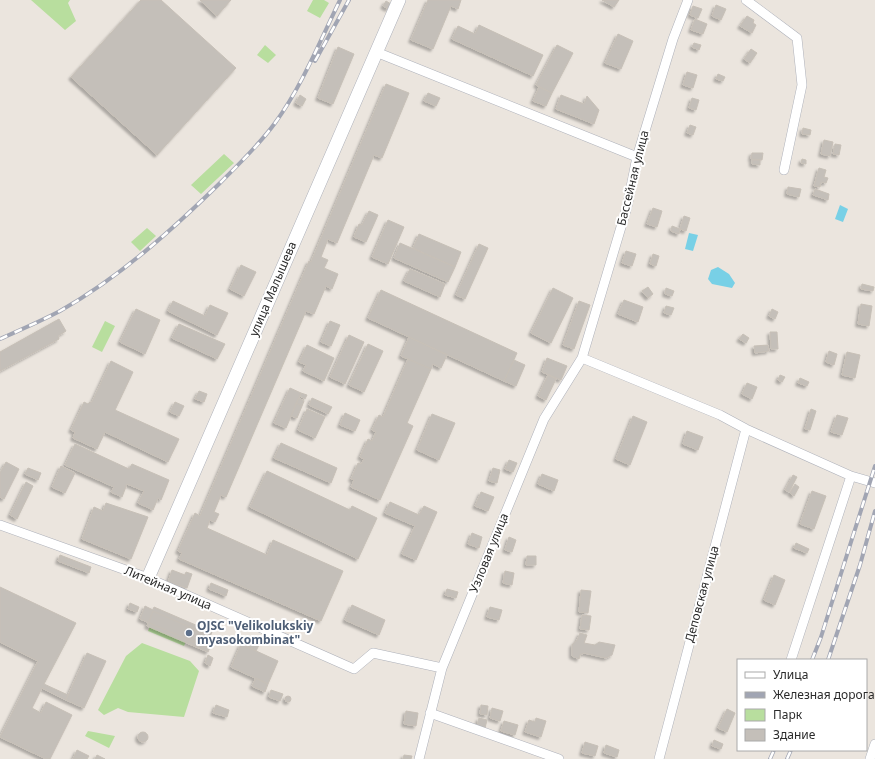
<svg xmlns="http://www.w3.org/2000/svg" width="875" height="759" viewBox="0 0 875 759" font-family="'Noto Sans',sans-serif">
<style>
.green{fill:#b8de9e}
.water{fill:#78d0e6}
.building{fill:#c4bfb9;stroke:#c7c0b7;filter:url(#shadow)}
.lines{fill:none;stroke-linecap:round;stroke-linejoin:round}
.street-casing{stroke:#aeb1ba;stroke-width:10}
.secondary-casing{stroke:#aeb1ba;stroke-width:14}
.street{stroke:#fff;stroke-width:9}
.secondary{stroke:#fff;stroke-width:13}
.rail-casing{stroke:#a1a5b3;stroke-width:4}
.rail{stroke:#fff;stroke-width:2.5;stroke-dasharray:8;stroke-linecap:butt}
.service-dot{fill:#5c6f8a;stroke:#fff;stroke-width:1.5}
.labels{text-anchor:middle;stroke-width:4;stroke-linejoin:round;paint-order:stroke}
.street-label{font-size:12px;fill:#2a2a2a;stroke:#fff}
.service-label{font-size:12px;font-weight:bold;fill:#4e5e75;stroke:#fff;text-anchor:start}
</style>
<defs>
<filter id="shadow"><feDropShadow dx="-2.5" dy="2.5" stdDeviation="1" flood-color="#0004"/></filter>
</defs>
<rect width="100%" height="100%" fill="#ebe5de"/>
<path class="green" d="M31,0H70L68,3L76,21L65,30Z
M313,0H324L329,3L320,18L307,11Z
M265,45L276,55L268,63L257,55Z
M224,154L234,163L201,194L191,185Z
M147,228L156,236L140,251L131,242Z
M105,321L115,326L102,352L92,347Z
M151,623L187,639L184,646L148,631Z
M142,643L190,661L199,671L184,717L128,712L118,708L104,715L98,710L126,656Z
M88,731L115,736L109,748L85,736Z"/>
<path class="water" d="M840,205L848,209L843,222L835,219Z
M689,233L698,235L693,251L685,249Z
M718,267L729,274L735,283L732,288L712,284L708,279L711,270Z"/>
<path class="building" d="M141,0H161L236,68L157,155L71,77Z
M200,0H231L217,16Z
M428,0H461L458,9L451,6L433,49L411,40Z
M602,0H619L614,7Z
M386,1L391,4L388,9L383,6Z
M716,5L726,9L721,20L712,16Z
M693,6L702,9L698,18L690,15Z
M747,16L754,20L753,23L756,25L752,33L740,26Z
M695,19L707,24L703,34L691,30Z
M479,25L543,55L533,76L452,39L458,26L475,34Z
M618,34L633,41L621,69L605,63Z
M694,43L701,45L699,50L692,47Z
M557,45L573,53L552,93L536,85Z
M338,47L354,54L333,104L318,98Z
M751,49L757,53L750,63L744,59Z
M687,72L697,75L693,88L683,85Z
M718,74L725,77L723,81L716,79Z
M386,84L409,93L382,158L374,155L337,243L328,239L321,257L328,260L324,268L338,274L332,289L326,286L314,314L306,311L226,497L221,495L214,512L219,514L215,522L210,520L207,528L267,555L273,540L343,571L321,621L179,559L182,553L178,551L195,513L200,516L309,261L311,262Z
M539,87L552,93L546,106L533,101Z
M428,93L440,98L436,106L424,101Z
M300,95L306,99L302,106L296,103Z
M561,95L584,104L587,96L599,110L594,124L556,109Z
M692,98L699,100L696,110L689,108Z
M690,125L696,127L693,135L687,133Z
M803,128L811,130L810,135L802,134Z
M824,140L833,142L830,156L821,154Z
M835,144L841,145L839,155L833,154Z
M752,153H763L762,160L751,159Z
M802,159L806,160V164L801,163Z
M752,160H760V165L752,164Z
M819,168L826,170L824,177L828,178L826,183L821,182L820,187L814,186Z
M788,187L801,189L799,197L787,194Z
M815,189L829,194L828,200L813,195Z
M653,208L662,211L657,227L647,224Z
M369,211L378,215L366,242L354,237L359,224L362,225Z
M684,216L690,218L686,231L680,229Z
M388,220L404,227L388,264L372,257Z
M672,226L680,229L679,234L671,231Z
M419,234L461,252L455,267L413,248Z
M400,243L455,267L448,282L394,258Z
M479,244L488,248L465,299L456,295Z
M626,251L636,254L632,266L622,263Z
M653,254L659,256L656,266L650,264Z
M241,265L256,272L244,296L230,289Z
M410,269L445,284L440,297L404,281Z
M862,284L874,287L873,291L861,289Z
M648,287L653,294L648,298L642,291Z
M553,288L573,298L551,343L531,333Z
M666,288L674,291L672,296L665,294Z
M381,290L517,353L504,381L368,318Z
M624,300L643,307L638,322L618,314Z
M173,301L205,316L210,305L228,313L217,335L168,311Z
M579,301L590,305L574,349L563,345Z
M861,304L872,306L869,326L858,324Z
M666,306L674,308L671,315L664,313Z
M136,309L160,320L145,354L120,342Z
M772,309L778,312L775,319L769,316Z
M59,319L66,331L58,336L59,339L0,371V352Z
M330,321L340,325L331,346L321,342Z
M179,324L225,344L217,359L172,338Z
M770,332H777L778,349H771Z
M743,334L749,338L746,343L739,339Z
M349,335L364,342L345,384L330,377Z
M409,337L447,355L441,368L433,364L431,369L401,356Z
M368,344L383,351L364,392L349,385Z
M307,345L334,358L324,381L303,371L306,365L299,362Z
M768,345L769,351L755,353L754,346Z
M829,351L837,354L834,365L826,362Z
M847,352L860,355L855,378L842,375Z
M547,358L567,366L561,380L542,372Z
M408,359L431,369L407,423L413,426L380,500L351,487L354,480L351,479L358,463L361,464L364,459L360,457L368,439L372,441L376,432L372,430L379,415L383,417Z
M514,360L525,365L516,386L504,381Z
M111,361L133,372L115,410L179,439L168,462L105,432L97,449L73,438L75,432L71,430L84,402L88,404L90,402H92Z
M548,375L556,379L546,400L538,396Z
M780,375L785,377L782,382L778,380Z
M800,378L809,382L807,386L798,383Z
M747,383L757,387L752,399L742,394Z
M290,388L301,393L286,428L274,423Z
M199,391L207,394L204,402L195,399Z
M301,393L307,395L305,399L300,396Z
M299,398L304,401L302,406L296,403Z
M312,398L332,407L328,414L309,405Z
M175,402L184,406L179,416L170,412Z
M296,403L302,406L297,418L291,416Z
M307,409L325,417L315,438L298,430Z
M811,409L816,411L810,430L805,429Z
M345,413L360,420L355,431L340,425Z
M432,414L455,423L439,460L417,450Z
M837,415L848,418L842,435L831,432Z
M633,416L647,422L630,465L616,459Z
M687,431L703,437L698,450L683,444Z
M281,443L337,468L331,483L274,458Z
M75,444L129,469L132,464L169,480L161,500L158,498L153,510L138,503L144,491L127,484L122,497L111,492L114,487L65,465Z
M509,460L517,463L513,472L505,469Z
M6,462L19,469L4,499L0,497V473Z
M61,466L75,473L65,493L52,487Z
M28,468L41,473L38,480L25,474Z
M493,468L500,470L497,483L489,481Z
M267,471L350,510L352,506L377,518L358,559L250,507Z
M542,474L558,480L554,491L538,484Z
M793,475L797,477L789,492L785,490Z
M26,482L33,486L17,519L10,515Z
M795,484L799,487L794,496L790,493Z
M812,491L826,496L814,529L800,524Z
M481,492L494,497L488,511L475,506Z
M390,502L419,515L424,506L437,512L416,560L402,554L415,526L385,513Z
M106,503L148,517L131,559L82,539L94,507L103,511Z
M472,533L482,537L479,548L468,544Z
M509,537L516,540L512,552L505,550Z
M796,543L809,549L807,553L794,548Z
M60,555L91,567L89,573L58,561Z
M527,556H536V565H526Z
M172,570L185,575L186,572L192,574L187,588L168,582Z
M505,571L514,573L512,585L503,583Z
M774,575L785,580L775,605L764,600Z
M211,583L228,590L226,596L209,589Z
M0,587L76,623L44,684L68,695L66,700L42,688L32,708L41,713L46,702L72,715L50,759H46L0,737L38,661L0,642Z
M447,589L458,592L456,598L445,595Z
M581,590L591,591L588,613L579,612Z
M130,603L139,607L137,612L128,609Z
M352,605L385,620L379,635L345,620Z
M145,606L153,610L154,607L212,632L206,647L140,619Z
M490,607L502,610L499,620L487,617Z
M153,611L214,638L208,652L147,626Z
M582,615L591,616L589,630L580,629Z
M580,633L587,635L584,643L595,645L599,642L615,645L612,655L606,658L584,653L580,655L579,659L572,656V645L577,640Z
M250,641L259,645L256,651L248,647Z
M241,644L278,661L268,684L231,667Z
M87,653L106,661L84,708L66,700Z
M208,655L213,658L210,666L205,663Z
M256,678L268,684L265,692L252,686Z
M271,690L283,694L280,701L269,697Z
M285 699a3 3 0 1 1 6 0a3 3 0 1 1-6 0Z
M216,705L229,710L227,717L213,713Z
M481,705L488,706L487,715L480,714Z
M492,708L503,711L500,721L490,718Z
M727,709L735,713L727,732L718,728Z
M406,711L418,713L416,726L404,724Z
M479,718L487,720L485,728L477,726Z
M536,718L546,721L541,737L525,732L529,720L535,722Z
M504,721L518,725L515,735L501,731Z
M138 737a5 5 0 1 1 10 0a5 5 0 1 1-10 0Z
M714,740L723,744L721,749L712,746Z
M585,742L598,746L595,756L582,753Z
M606,745L619,750L617,757L604,753Z
M77,750L89,756L87,759H73Z
M97,755L105,759H95Z
M404,755L412,756L411,759H403Z"/>
<g class="lines">
<defs>
<path id="street" d="M746,0L797,38L802,85L784,170
M376,52L637,157
M582,358L720,415L746,429L659,759
M746,429L851,476L875,483
M0,525L148,578L354,669L373,653L442,668
M791,660L851,476
M430,713L559,759
M419,759L442,668L544,419L582,358L627,207L637,157L673,39L688,0
M870,759L875,744"/>
<path id="secondary" d="M148,578L399,0"/>
</defs>
<use href="#street" class="street-casing"/>
<use href="#secondary" class="secondary-casing"/>
<use href="#street" class="street"/>
<use href="#secondary" class="secondary"/>
<defs>
<path id="rail" d="M315,61L349,0
M0,339C20,330 41,321 60,311C120,277 172,230 220,183C239,164 259,145 275,123C302,86 320,41 340,0
M812,660L821,637L875,466
M828,660L860,565L875,511
M770,759L774,750
M787,759L791,750"/>
</defs>
<use href="#rail" class="rail-casing"/>
<use href="#rail" class="rail"/>
</g>
<circle class="service-dot" cx="189" cy="633" r="4"/>
<g class="labels">
<g class="street-label">
<text transform="translate(633 178) rotate(-76)" y="4">Бассейная улица</text>
<text transform="translate(273 289) rotate(-67)" y="4">улица Малышева</text>
<text transform="translate(489 553) rotate(-68)" y="4">Узловая улица</text>
<text transform="translate(168 588) rotate(23)" y="4">Литейная улица</text>
<text transform="translate(702 594) rotate(-75)" y="4">Деповская улица</text>
</g>
<g class="service-label">
<text x="197" y="630">OJSC "Velikolukskiy<tspan x="197" dy="14">myasokombinat"</tspan></text>
</g>
</g>
<rect x="737" y="659" width="130" height="92" fill="#ffffff" stroke="#aaaaaa"/>
<rect x="745" y="672" width="20" height="6" fill="#ffffff" stroke="#aaaaaa"/>
<text x="773" y="679" font-size="12" fill="#2a2a2a">Улица</text>
<rect x="745" y="692" width="20" height="6" fill="#a1a5b3" stroke="#aaaaaa"/>
<text x="773" y="699" font-size="12" fill="#2a2a2a">Железная дорога</text>
<rect x="745" y="709" width="20" height="12" fill="#b8de9e" stroke="#aaaaaa"/>
<text x="773" y="719" font-size="12" fill="#2a2a2a">Парк</text>
<rect x="745" y="729" width="20" height="12" fill="#c4bfb9" stroke="#aaaaaa"/>
<text x="773" y="739" font-size="12" fill="#2a2a2a">Здание</text>
</svg>
